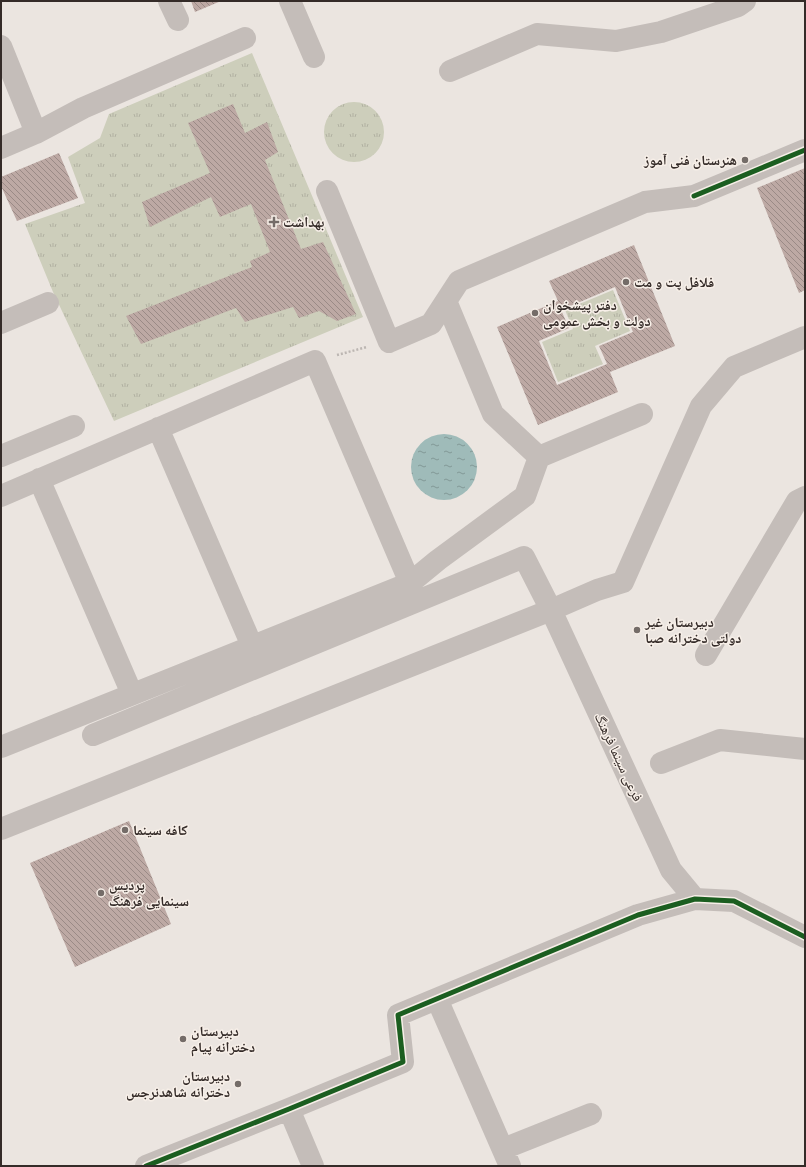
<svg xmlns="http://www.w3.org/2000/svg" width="806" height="1167" viewBox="0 0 806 1167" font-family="Cabin,'Noto Naskh Arabic',sans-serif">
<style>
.grass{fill:url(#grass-tufts)}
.water{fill:url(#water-ripples)}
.building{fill:url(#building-back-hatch);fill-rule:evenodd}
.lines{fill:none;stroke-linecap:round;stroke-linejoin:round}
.path{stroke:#bcb6b2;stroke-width:2.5;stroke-dasharray:2 2;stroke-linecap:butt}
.minor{stroke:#c4bdb9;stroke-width:22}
.cycleway-casing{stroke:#f7efe8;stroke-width:8}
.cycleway{stroke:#1b5e20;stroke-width:5}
.poi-dot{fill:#746c68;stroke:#f7efe8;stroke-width:1.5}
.labels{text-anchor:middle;stroke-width:3;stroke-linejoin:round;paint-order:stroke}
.poi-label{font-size:14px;font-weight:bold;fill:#342b28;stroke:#f7efe8;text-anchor:start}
.street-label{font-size:14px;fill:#342b28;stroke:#f7efe8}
</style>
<defs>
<pattern id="grass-tufts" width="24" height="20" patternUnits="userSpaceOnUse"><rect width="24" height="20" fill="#cdcebb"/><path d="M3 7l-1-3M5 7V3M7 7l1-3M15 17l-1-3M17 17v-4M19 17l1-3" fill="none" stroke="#b1b1a1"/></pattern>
<pattern id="water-ripples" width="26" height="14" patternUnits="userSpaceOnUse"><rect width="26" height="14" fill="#9fbbb9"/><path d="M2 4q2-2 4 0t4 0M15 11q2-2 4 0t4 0" fill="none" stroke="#829896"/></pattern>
<pattern id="building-back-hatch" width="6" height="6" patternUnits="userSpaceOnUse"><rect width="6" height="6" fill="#bda9a4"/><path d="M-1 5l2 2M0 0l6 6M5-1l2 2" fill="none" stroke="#9a8a86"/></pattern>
</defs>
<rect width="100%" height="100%" fill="#ebe5e0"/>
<path class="grass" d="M252,53L363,317L114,421L53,292L25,224L85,203L68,157L100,138L109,114Z
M324 132a30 30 0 1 1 60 0a30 30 0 1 1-60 0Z
M613,290L630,331L595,346L603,364L558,382L542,342L573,329L565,310Z"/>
<path class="water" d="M411 467a33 33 0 1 1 66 0a33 33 0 1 1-66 0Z"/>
<path class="building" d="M191,1H221L195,12Z
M233,104L245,133L267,122L278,152L265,160L301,249L323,242L356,314L337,321L319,311L299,318L293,307L245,322L236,308L141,344L126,316L252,267L250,261L270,252L251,204L220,217L211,197L150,227L142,202L210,173L188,123Z
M59,153L78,198L17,221L1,186V177Z
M805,168V290L799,293L757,188Z
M634,245L675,346L610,372L618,392L538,425L497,327L558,301L549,281ZM615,287L633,332L599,346L607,364L557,385L539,341L569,328L561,310Z
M129,821L171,924L75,967L30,863Z"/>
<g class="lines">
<path class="path" d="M337,355L367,347"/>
<path class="minor" d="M169,1L178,20
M290,1L314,57
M1,46L36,133
M450,71L537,34L616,41L661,32L738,6L745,1
M1,148L36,133L83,108L245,38
M327,191L389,342L431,324L459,281L645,202L694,196L805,150
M446,301L493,414L539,457
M1,323L48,303
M158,428L252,646
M1,456L74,426
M39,479L132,694
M1,496L315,361L410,583
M706,655L797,501L805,497
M93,735L524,557L551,610L671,870L695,899
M1,747L410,583L438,560L525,496L539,457L642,414
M661,763L720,740L805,749
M1,829L551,610L597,590L623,582L701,406L734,367L805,337
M437,999L510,1166
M289,1109L313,1166
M503,1149L591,1114
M146,1166L289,1109L403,1062L398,1015L638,915L695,899L734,901L805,937"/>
<defs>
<path id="cycleway" d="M694,196L805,150
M146,1166L289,1109L403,1062L398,1015L638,915L695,899L734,901L805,937"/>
</defs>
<use href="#cycleway" class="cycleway-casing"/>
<use href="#cycleway" class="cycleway"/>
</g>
<g class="poi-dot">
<circle cx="745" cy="160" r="4"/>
<path d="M272 216h4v4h4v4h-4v4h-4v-4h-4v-4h4z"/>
<circle cx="626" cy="282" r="4"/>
<circle cx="535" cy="313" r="4"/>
<circle cx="637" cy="630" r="4"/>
<circle cx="125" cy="830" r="4"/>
<circle cx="101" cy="893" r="4"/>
<circle cx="183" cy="1039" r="4"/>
<circle cx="238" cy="1084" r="4"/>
</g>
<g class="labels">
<g class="poi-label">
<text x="737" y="165" text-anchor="end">هنرستان فنی آموز</text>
<text x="283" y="227">بهداشت</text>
<text x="634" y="287">فلافل پت و مت</text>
<text x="543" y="310">دفتر پیشخوان<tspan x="543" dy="16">دولت و بخش عمومی</tspan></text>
<text x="645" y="627">دبیرستان غیر<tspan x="645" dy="16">دولتی دخترانه صبا</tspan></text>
<text x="133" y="835">کافه سینما</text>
<text x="109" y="890">پردیس<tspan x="109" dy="16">سینمایی فرهنگ</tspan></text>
<text x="191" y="1036">دبیرستان<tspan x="191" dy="16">دخترانه پیام</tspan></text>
<text x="230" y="1081" text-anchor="end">دبیرستان<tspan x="230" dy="16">دخترانه شاهدنرجس</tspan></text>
</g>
<g class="street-label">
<text transform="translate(619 757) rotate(65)" y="5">فرعی سینما فرهنگ</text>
</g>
</g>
<rect width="806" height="1167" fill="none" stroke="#342b28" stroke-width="4"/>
</svg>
